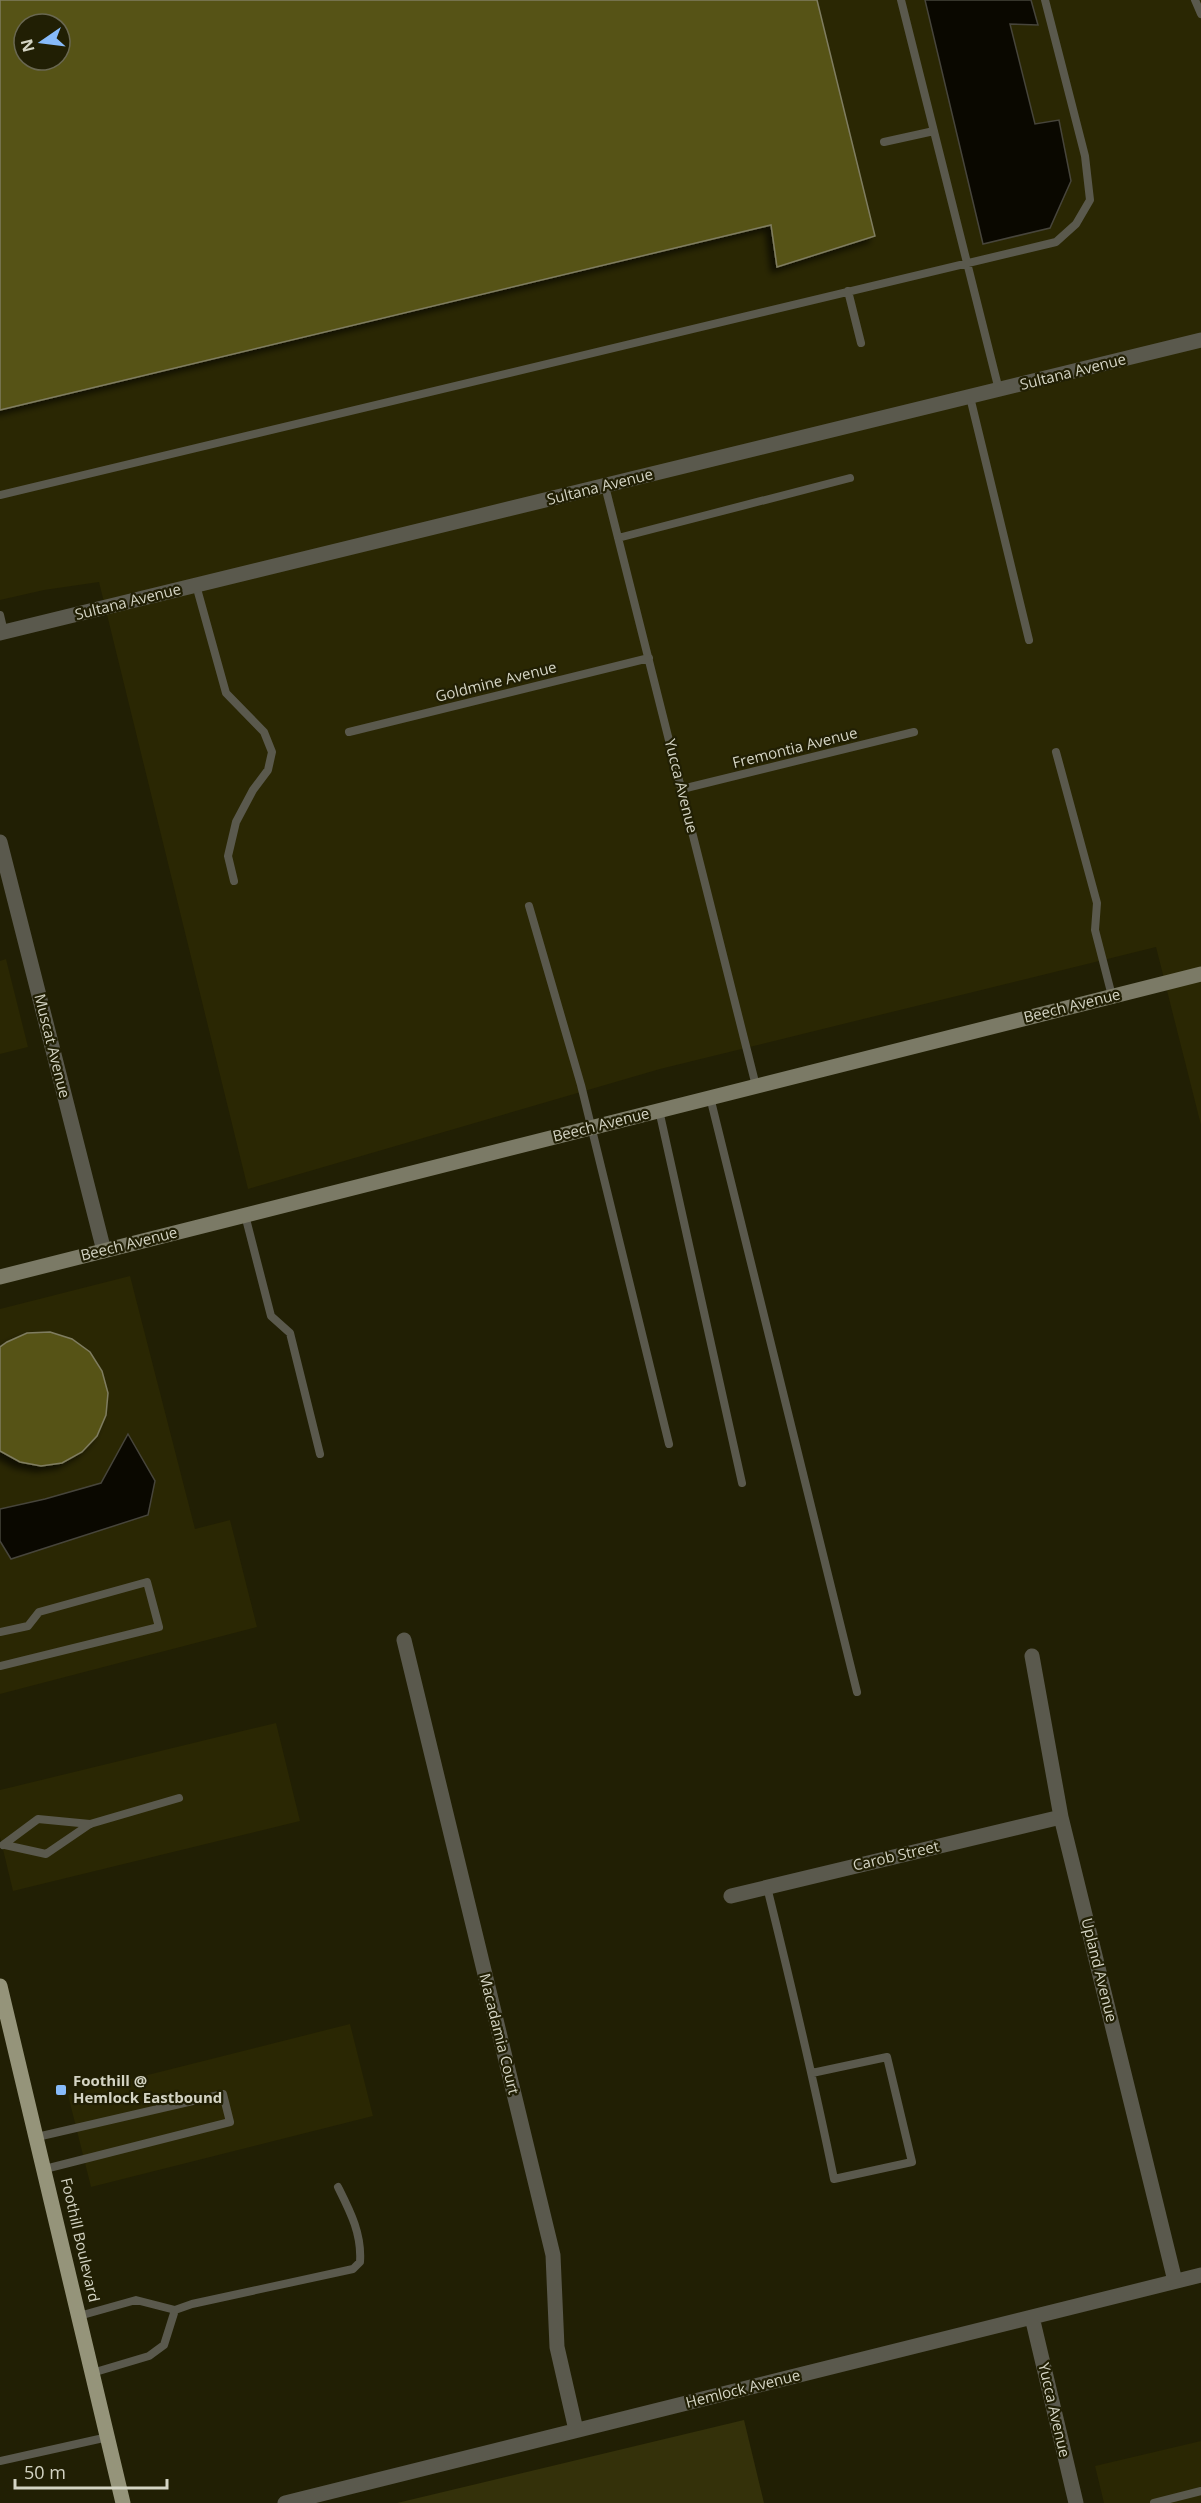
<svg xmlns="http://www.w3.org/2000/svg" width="1201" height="2503" viewBox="0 0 1201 2503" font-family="'Open Sans',sans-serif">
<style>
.built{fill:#2a2703;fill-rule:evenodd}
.green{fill:#34310a}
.water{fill:#0a0800;stroke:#47453b;stroke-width:1.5}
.building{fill:#575219;stroke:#7f7d60;stroke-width:1.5;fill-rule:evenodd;filter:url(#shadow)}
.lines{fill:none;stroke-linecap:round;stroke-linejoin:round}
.lane{stroke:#5a594d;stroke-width:8}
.street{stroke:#5a594d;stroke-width:15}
.secondary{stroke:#7b7a66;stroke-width:15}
.primary{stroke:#95947a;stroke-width:15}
.poi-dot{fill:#87bbfb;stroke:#211f04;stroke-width:2}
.labels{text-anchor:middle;stroke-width:4.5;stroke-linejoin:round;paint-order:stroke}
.street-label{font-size:15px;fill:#d4d4c4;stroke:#211f04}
.poi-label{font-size:15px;font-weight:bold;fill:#d4d4c4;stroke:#211f04;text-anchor:start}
</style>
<defs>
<filter id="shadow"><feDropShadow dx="-5.5" dy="5.5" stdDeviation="3" flood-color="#0009"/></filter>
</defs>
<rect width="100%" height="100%" fill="#211f04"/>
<path class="built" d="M0,0H1201V1125L1156,947L660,1069L248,1189L99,582L44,590L0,600ZM24,24H60V60H24Z
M6,959L28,1047L0,1054V961Z
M130,1276L195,1529L230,1520L257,1627L0,1694V1309Z
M276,1723L300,1821L13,1891L0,1837V1790Z
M350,2024L373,2116L91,2187L68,2095Z
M1201,2441V2503H1104L1095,2466Z"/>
<path class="green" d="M744,2420L764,2503H397Z"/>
<path class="water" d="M925,0H1031L1038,25L1010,24L1035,124L1059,120L1071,181L1050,228L983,244Z
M128,1434L155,1481L148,1515L11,1559L0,1541V1509L45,1499L101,1483Z"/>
<path class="building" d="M0,0H817L875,236L777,267L771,225L0,410ZM24,24H60V60H24Z
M50,1332L72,1339L90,1352L102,1371L108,1393L106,1415L97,1436L82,1452L62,1463L41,1466L20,1462L0,1451V1347L7,1342L27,1333Z"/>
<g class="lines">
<path class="lane" d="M901,0L999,390
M1195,0L1201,14
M884,142L934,131
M848,291L861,343
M970,397L1029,640
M605,486L756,1086
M0,495L1056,242L1076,224L1090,200L1085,156L1045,0
M618,538L850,478
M196,585L226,693L264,732L272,752L268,770L253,790L236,822L228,856L234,881
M0,615L4,632
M349,732L649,658
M1056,752L1097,903L1095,930L1112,996
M682,789L914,732
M529,906L581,1085L669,1444
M710,1097L857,1692
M659,1110L742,1483
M245,1215L271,1316L290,1333L320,1454
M0,1632L28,1626L39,1612L147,1582L159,1627L0,1666
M3,1845L38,1819L90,1824
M5,1845L46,1854L90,1824L179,1798
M767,1887C791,1984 814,2081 834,2179L912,2162L887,2057L812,2073
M37,2137L223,2094L230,2122L45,2169
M79,2316L136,2300L175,2310L192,2304L353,2269L360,2262C362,2234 350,2211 338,2187
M92,2373L149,2356L164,2345L175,2310
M0,2461L108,2437
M1154,2503L1201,2491"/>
<path class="street" d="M0,633L1201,340
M0,842L104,1251
M404,1640L553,2255L557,2347L576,2430
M1032,1656L1061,1817L1175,2281
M731,1896L1061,1817
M1032,2317L1076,2503
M285,2503L1201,2275"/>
<path class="secondary" d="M0,1277L1201,974"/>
<path class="primary" d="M0,1986L123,2503"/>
</g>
<rect class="poi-dot" x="55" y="2084" width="12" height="12" rx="3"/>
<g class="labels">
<g class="street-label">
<text transform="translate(1073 372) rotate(-14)" y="5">Sultana Avenue</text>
<text transform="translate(600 487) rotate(-14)" y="5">Sultana Avenue</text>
<text transform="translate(128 602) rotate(-14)" y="5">Sultana Avenue</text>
<text transform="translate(496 682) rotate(-14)" y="5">Goldmine Avenue</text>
<text transform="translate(795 748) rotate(-14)" y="5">Fremontia Avenue</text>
<text transform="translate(681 786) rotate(76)" y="5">Yucca Avenue</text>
<text transform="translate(1072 1006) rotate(-14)" y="5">Beech Avenue</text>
<text transform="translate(52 1046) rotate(76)" y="5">Muscat Avenue</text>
<text transform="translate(601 1125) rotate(-14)" y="5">Beech Avenue</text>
<text transform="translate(129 1244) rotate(-14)" y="5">Beech Avenue</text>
<text transform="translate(896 1856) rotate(-13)" y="5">Carob Street</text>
<text transform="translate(1099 1970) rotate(76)" y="5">Upland Avenue</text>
<text transform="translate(499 2034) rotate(76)" y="5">Macadamia Court</text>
<text transform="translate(80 2240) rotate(77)" y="5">Foothill Boulevard</text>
<text transform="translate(743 2389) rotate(-14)" y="5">Hemlock Avenue</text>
<text transform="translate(1054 2410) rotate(77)" y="5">Yucca Avenue</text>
</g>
<g class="poi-label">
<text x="73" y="2086">Foothill @<tspan x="73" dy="17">Hemlock Eastbound</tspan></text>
</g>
</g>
<g transform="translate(42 42) rotate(256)"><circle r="28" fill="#211f04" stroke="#696751" stroke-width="1.5"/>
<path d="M0-4.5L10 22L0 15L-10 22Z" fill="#87bbfb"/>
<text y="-9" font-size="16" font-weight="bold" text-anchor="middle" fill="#d4d4c4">N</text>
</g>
<path d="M15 2479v9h152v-9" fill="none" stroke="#d4d4c4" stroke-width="3"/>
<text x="24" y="2479" font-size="18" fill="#d4d4c4" stroke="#211f04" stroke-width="4.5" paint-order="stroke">50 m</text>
</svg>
